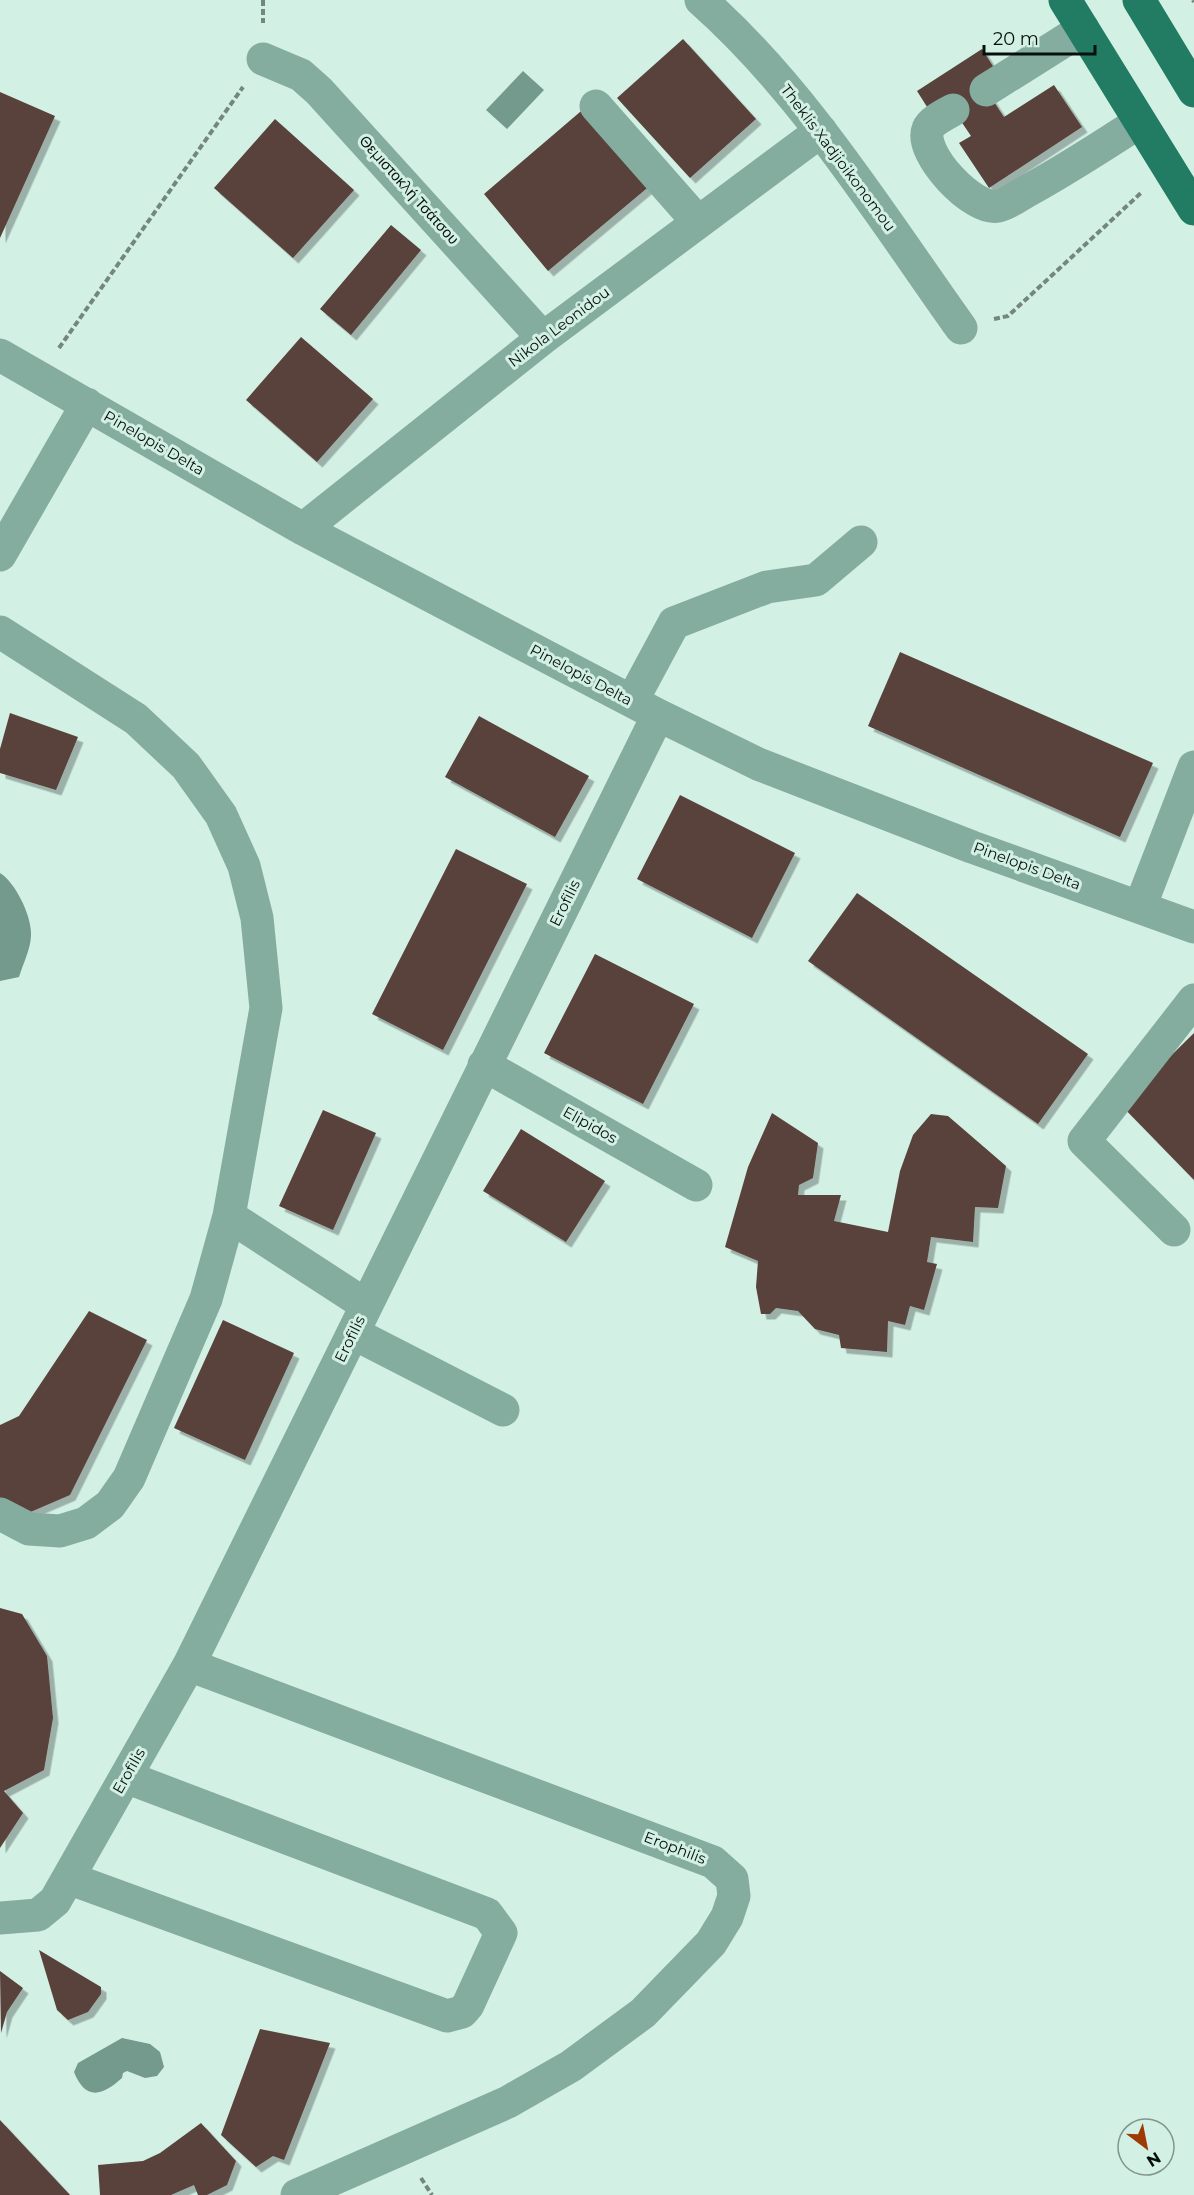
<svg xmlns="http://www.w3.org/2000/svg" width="1194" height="2195" viewBox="0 0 1194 2195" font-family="Montserrat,sans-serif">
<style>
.water{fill:#739a8c}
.building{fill:#58423a;filter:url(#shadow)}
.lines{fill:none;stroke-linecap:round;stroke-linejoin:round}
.path{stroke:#73867f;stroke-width:4;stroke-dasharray:6 3;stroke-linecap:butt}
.minor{stroke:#85ad9f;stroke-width:33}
.major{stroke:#227b63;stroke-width:33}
.labels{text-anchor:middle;stroke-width:6;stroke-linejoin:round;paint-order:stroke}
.street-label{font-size:15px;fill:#07100d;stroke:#d3f0e5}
</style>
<defs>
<filter id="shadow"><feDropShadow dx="5.5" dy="5.5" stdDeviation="0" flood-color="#0004"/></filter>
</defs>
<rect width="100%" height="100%" fill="#d3f0e5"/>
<path class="water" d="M523,71L544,90L507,129L486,110Z
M0,873C16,883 32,917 31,935C31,948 23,964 19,977L0,981Z
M122,2038L150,2044L160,2052L164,2067L157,2076L145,2078L127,2071L123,2073L122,2078C103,2095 86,2102 74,2072L78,2063Z"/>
<path class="building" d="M683,39L756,119L690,178L617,98Z
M982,49L998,74L982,84L1004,117L1054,85L1082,127L989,188L959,143L971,136L946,99L929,110L917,91Z
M0,92L55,116L0,238Z
M587,106L652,184L548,271L484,194Z
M275,119L354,190L293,258L214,188Z
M391,225L421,250L351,335L320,309Z
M301,337L373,399L317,462L246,400Z
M900,652L1153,763L1120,837L868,726Z
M10,713L78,737L56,790L0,773V749Z
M479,716L589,776L555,837L445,777Z
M680,795L795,853L752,938L637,879Z
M456,849L527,884L443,1050L372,1014Z
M857,893L1088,1054L1038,1124L808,961Z
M595,954L694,1004L643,1104L544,1053Z
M1194,1033V1180L1121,1105Z
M323,1110L376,1133L333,1230L279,1206Z
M772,1113L818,1143L813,1178L799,1185L798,1195H841L834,1221L888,1232L900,1171L913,1135L931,1114L948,1116L1006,1166L998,1208L975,1207L973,1242L931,1237L927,1262L937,1264L924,1310L910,1306L905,1325L888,1321L887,1352L841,1348L839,1335L815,1329L798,1311L776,1308L770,1314H761L756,1287L758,1261L725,1247L748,1167Z
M521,1129L605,1181L566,1242L483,1191Z
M89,1311L147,1340L70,1495L12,1520L0,1514V1425L19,1416Z
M223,1320L294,1353L245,1460L174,1428Z
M0,1608L22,1614L47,1656L53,1718L44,1770L4,1791L23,1813L0,1848Z
M39,1950L101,1987V1994L88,2012L68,2020L57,2010Z
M0,1971L23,1988L7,2012L1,2033Z
M260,2029L330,2043L284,2160L273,2156L256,2167L221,2135Z
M0,2120L70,2195H0Z
M201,2123L236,2161L227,2185L207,2195H198L194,2185L171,2195H100L98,2165L143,2161L160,2153Z"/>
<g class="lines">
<path class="path" d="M263,0V23
M1193,0L1194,2
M994,319L1008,316L1142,192
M59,348L243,87
M421,2178L432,2195"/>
<path class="minor" d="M701,0C804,91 881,216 961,328
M263,59L301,75L319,91L543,338
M986,90L1083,29
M596,106L698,222
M953,110C946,114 931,121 928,129C918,153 974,212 998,206C1008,204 1018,196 1027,191C1066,170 1103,145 1140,122
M0,355L303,529L658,715L758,764L972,847L1194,927
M303,529L543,338L821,131
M0,555L87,404
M0,632L136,719L186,766L221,815L244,866L257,918L266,1008L229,1216L206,1299L129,1478L110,1505L86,1523L60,1531L29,1529L0,1514
M632,701L674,623L767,587L816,580L861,542
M1140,907L1194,767
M484,1065L696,1185
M229,1216L366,1305
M1174,1230L1084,1141L1194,1000
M353,1333L503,1410
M189,1665L713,1862L732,1879L734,1896L727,1917L711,1943L643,2013L571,2066L508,2102L297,2195
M68,1878L447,2016L462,2012L468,2005L501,1933L487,1914L126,1777
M0,1918L38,1915L55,1901L189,1665L658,715"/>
<path class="major" d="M1065,0L1194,209
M1139,0L1194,91"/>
</g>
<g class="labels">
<g class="street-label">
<text transform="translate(838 158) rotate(53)" y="5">Theklis Xadjioikonomou</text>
<text transform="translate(409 190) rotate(48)" y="5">Θεμιστοκλή Τσάτσου</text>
<text transform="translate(559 327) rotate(-37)" y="5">Nikola Leonidou</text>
<text transform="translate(154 443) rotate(30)" y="5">Pinelopis Delta</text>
<text transform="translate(581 675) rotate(28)" y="5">Pinelopis Delta</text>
<text transform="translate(1027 866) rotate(20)" y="5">Pinelopis Delta</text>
<text transform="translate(565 903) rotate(-64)" y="5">Erofilis</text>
<text transform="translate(590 1125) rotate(29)" y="5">Elipidos</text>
<text transform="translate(350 1339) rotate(-64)" y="5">Erofilis</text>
<text transform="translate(129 1771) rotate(-60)" y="5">Erofilis</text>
<text transform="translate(675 1848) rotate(21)" y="5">Erophilis</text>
</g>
</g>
<g transform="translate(1146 2147) rotate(148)"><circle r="28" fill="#d3f0e5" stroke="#81968f" stroke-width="1.5"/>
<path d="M0-4.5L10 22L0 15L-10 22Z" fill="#9e3a03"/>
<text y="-9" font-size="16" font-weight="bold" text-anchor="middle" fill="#07100d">N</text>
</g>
<path d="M984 45v9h111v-9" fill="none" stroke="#07100d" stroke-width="3"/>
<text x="993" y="45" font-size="18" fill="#07100d" stroke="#d3f0e5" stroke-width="4.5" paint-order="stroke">20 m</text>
</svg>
